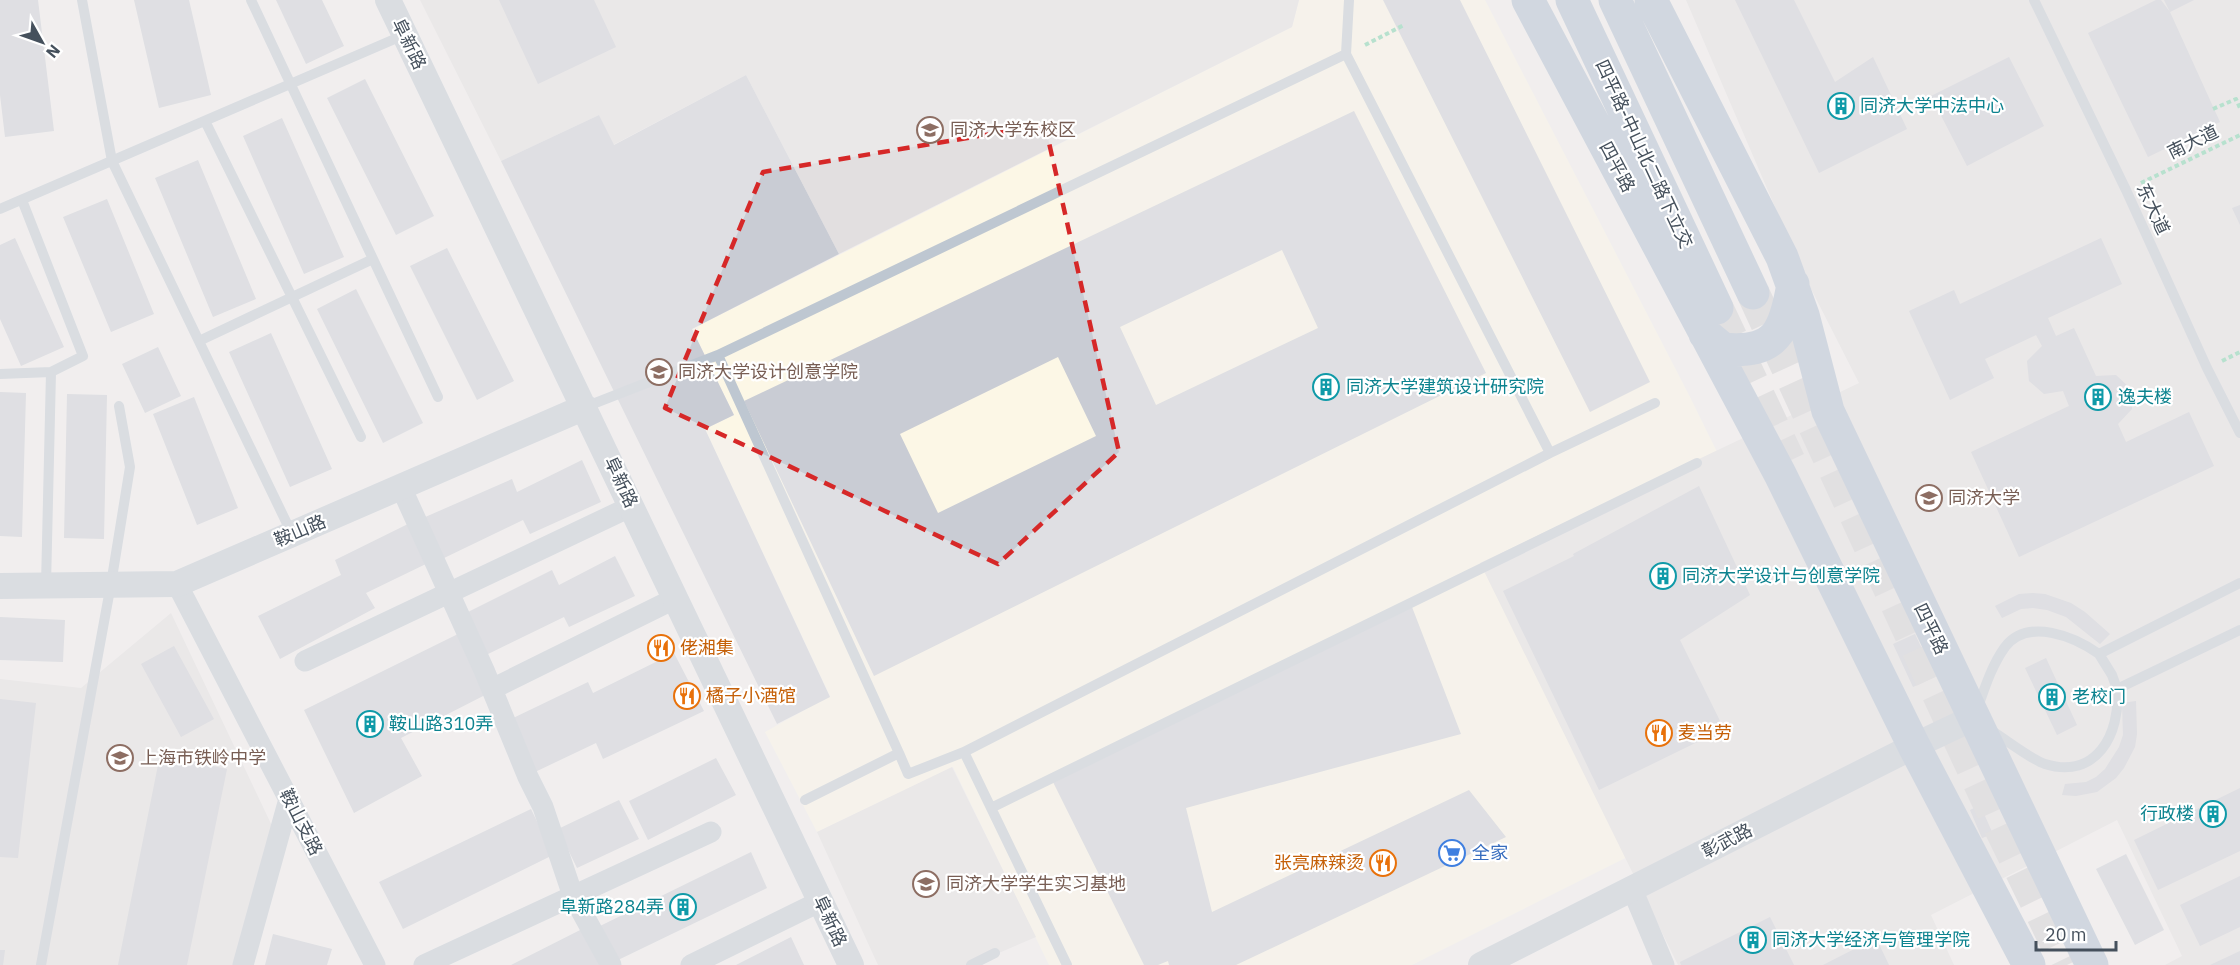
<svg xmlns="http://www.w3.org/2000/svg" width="2240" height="965" viewBox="0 0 2240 965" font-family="'IBM Plex Sans','Noto Sans SC',sans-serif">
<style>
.commercial{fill:#fcf7e6}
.education{fill:#e2dfe0}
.building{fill:#c9ccd4;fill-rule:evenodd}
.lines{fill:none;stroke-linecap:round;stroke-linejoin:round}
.primary-tunnel{stroke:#cfced1;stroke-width:33;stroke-dasharray:33 16;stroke-linecap:butt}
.path{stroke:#71d0a7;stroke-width:4;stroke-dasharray:4.5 3;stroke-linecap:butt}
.service{stroke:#bec7d1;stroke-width:10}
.minor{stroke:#bec7d1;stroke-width:21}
.tertiary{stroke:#bec7d1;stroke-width:26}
.primary{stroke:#acbbce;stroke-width:33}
.marked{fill:none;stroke:#d62828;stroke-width:4.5;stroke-dasharray:12 8;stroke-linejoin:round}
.labels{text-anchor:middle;stroke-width:4.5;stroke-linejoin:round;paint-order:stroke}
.street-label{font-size:18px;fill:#45505c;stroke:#fff}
.culture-label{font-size:18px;fill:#0d838f;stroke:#fff;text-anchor:start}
.education-label{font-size:18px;fill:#785e54;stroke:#fff;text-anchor:start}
.food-label{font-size:18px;fill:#c56008;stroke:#fff;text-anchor:start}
.shop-label{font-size:18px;fill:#366cbe;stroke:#fff;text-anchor:start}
</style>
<rect width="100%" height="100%" fill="#f1eeee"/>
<path class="commercial" d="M1299,0H1485L1690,397L1859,741L1412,965H1049L953,767L817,832L765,732L830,696L705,429L734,415L692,329L1292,27Z"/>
<path class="education" d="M420,0H1299L1292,27L839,254L746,75L613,145L599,115L501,161Z
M1686,0H2240V965H2165L2182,956L2117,820L1931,915L1954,965H1678L1480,563L1859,383L1806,279Z
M171,613L273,828L237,965H0V679L81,688Z
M952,767L1036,937L971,965H878L817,832Z"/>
<path class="building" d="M0,0H38L54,131L5,137L0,95Z
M134,0H189L211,95L159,108Z
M276,0H322L344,46L306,64Z
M499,0H594L616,47L538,84Z
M1383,0H1460L1650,382L1590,412Z
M1735,0H1794L1835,82L1873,57L1907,129L1819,173Z
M2156,0H2161L2170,12L2164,0H2194L2170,12L2220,122L2148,157L2088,33Z
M2009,57L2044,126L1967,166L1931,96Z
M746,75L839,254L692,329L734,415L705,429L830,697L777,724L501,161L599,115L614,145Z
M365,79L434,216L396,235L327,98Z
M1354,111L1486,373L874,676L744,401ZM1282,250L1318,328L1156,405L1120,327ZM1058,357L1096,436L938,513L900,434Z
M282,118L344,257L304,274L243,136Z
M198,160L256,299L213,317L155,178Z
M107,199L154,314L111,332L63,217Z
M2240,205V225L2232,208Z
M15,238L64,347L21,366L0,319V245Z
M2101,238L2122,284L2048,318L2056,336L2074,328L2096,376L2116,375L2131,389L2132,409L2118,424L2126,442L2189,412L2214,466L2019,557L1971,452L2069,406L2063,391L2044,394L2029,381L2027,361L2042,346L2036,335L1985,359L1994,378L1950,400L1909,311L1954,290L1960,304Z
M447,248L514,381L477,400L410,266Z
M356,289L423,423L383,443L317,309Z
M271,333L332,469L290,487L229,352Z
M158,347L181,396L145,413L122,364Z
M0,392L26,393L22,537L0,536Z
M67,394L107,395L104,539L64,538Z
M194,397L238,508L197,525L153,414Z
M582,460L601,502L530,534L523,520L442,559L423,518L512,479L517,492Z
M1699,486L1750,595L1680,640L1724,729L1599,790L1503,591L1574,556L1573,554Z
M412,522L430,562L366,593L375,608L280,659L258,616L341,575L335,560Z
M615,556L635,596L569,627L564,617L484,656L464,614L552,570L559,585Z
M2033,593L2045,594L2071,603L2085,612L2110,634L2100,644L2066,617L2047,610L2033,608L2021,609L2002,618L1995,606L2019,594Z
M1412,607L1461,734L1186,808L1212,912L1469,790L1506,837L1236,965H1169L1168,961L1158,965H1144L1052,780Z
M0,617L65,620L63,662L0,660Z
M458,634L487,694L401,738L422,776L354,813L304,710Z
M1915,634L1935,677L1913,687L1893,644Z
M174,646L214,719L181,737L141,664Z
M674,653L704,711L603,759L596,743L535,772L509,720L588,682L593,693Z
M2046,658L2077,725L2057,735L2025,668Z
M0,699L36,703L18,858L0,857Z
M2136,701L2137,734L2135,747L2124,768L2116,778L2097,792L2076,796L2062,795L2065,784L2086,782L2096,777L2105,769L2119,747L2123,735L2122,703Z
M160,755L227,769L187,965H118Z
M716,758L736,795L648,840L629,801Z
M2240,788V851L2158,890L2134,840Z
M619,800L639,839L577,868L558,829Z
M1980,805L1993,834L1982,838L1970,810Z
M531,809L553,855L403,929L379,882Z
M751,852L767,888L616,961L600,926Z
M2126,854L2164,930L2135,945L2096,869Z
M2240,876V927L2200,946L2180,905Z
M1770,917L1794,965H1681L1680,962Z
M588,926L607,965H511Z
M273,934L332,949L327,965H265Z
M791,937L804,965H736Z
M1876,938L1889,965H1823Z
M0,950H5L3,965H0Z
M2240,951V965H2210Z"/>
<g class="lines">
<path class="primary-tunnel" d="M1753,293L2000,827L2067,965
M1717,308L1789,461"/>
<path class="path" d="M1365,45L1404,25
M2213,109L2236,99L2240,108
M2141,183L2240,135
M2222,361L2240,352"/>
<path class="service" d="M82,0L112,161L292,534
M251,0L438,397
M2034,0L2126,190L2207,368L2240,433
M1346,54L1550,453
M205,121L361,437
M0,209L404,35
M199,341L373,259
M0,374L51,372L83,356L22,200
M585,407L718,355
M46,585L51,372
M2099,654L2112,675L2117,689
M1978,707C1985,687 1992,665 2005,647C2028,617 2075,637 2099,654L2240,583
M1989,729C2004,738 2030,759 2045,764C2096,780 2121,734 2117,689L2240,630
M899,753L908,774L964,752
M805,800L899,753L718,355L1346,54L1349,0
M991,808L1697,463
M41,965L111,584L130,467L119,406
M971,965L995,953
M1067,965L964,752L1550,453L1655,403"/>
<path class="minor" d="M401,487L484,670L528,777L543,807L573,896L611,965
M177,584L375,965
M305,661L632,506
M492,689L676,598
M1632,889L1664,965
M243,965L289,799
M424,965L711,832
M691,965L821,901"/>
<path class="tertiary" d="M388,0L851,965
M0,586L177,584L585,407
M1481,965L1914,746L1973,718"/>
<path class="primary" d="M1528,0L1780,474L1914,746L2029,965
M1572,0L1717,308
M1615,0L1753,293
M1651,0L1782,257L1803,315L1828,411L2092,965
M1705,334L1723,349C1776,354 1785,332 1793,284"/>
</g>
<path d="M0 0H2240V965H0ZM1045,125L1119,452L998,564L665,408L763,172Z" fill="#f1eeee" fill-opacity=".55" fill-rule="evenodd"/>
<path class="marked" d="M1045,125L1119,452L998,564L665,408L763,172Z"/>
<defs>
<symbol id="building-ring" viewBox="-11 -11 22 22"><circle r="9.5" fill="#fff" stroke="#0f9aa8" stroke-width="1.5"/><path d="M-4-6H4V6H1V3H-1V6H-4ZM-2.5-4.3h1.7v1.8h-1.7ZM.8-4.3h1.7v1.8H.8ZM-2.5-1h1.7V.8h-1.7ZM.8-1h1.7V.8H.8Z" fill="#0f9aa8"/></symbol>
<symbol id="school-ring" viewBox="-11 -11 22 22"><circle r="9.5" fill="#fff" stroke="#8d6e63" stroke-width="1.5"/><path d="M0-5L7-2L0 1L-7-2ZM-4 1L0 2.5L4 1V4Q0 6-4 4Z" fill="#8d6e63"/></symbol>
<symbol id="university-ring" viewBox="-11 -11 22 22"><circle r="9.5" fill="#fff" stroke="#8d6e63" stroke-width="1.5"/><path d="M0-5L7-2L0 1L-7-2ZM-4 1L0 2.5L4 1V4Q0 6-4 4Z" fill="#8d6e63"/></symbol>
<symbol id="restaurant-ring" viewBox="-11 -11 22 22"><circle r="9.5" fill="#fff" stroke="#e8710a" stroke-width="1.5"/><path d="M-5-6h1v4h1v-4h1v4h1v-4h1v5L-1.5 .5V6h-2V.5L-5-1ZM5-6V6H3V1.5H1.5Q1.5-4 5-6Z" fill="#e8710a"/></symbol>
<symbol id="supermarket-ring" viewBox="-11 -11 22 22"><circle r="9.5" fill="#fff" stroke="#3f7fe0" stroke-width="1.5"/><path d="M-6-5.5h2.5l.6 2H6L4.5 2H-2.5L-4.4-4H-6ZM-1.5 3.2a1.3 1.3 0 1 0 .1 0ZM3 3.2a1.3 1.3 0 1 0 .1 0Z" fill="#3f7fe0"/></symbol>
</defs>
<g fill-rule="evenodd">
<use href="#building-ring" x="1826" y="91" width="30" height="30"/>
<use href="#school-ring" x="915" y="115" width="30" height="30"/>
<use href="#school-ring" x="644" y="357" width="30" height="30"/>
<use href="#building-ring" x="1311" y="372" width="30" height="30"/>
<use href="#building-ring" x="2083" y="382" width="30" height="30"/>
<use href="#university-ring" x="1914" y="483" width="30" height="30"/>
<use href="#building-ring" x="1648" y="561" width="30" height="30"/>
<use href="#restaurant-ring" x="646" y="633" width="30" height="30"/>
<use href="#restaurant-ring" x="672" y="681" width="30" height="30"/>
<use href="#building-ring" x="2037" y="682" width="30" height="30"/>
<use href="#building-ring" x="355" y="709" width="30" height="30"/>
<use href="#restaurant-ring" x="1644" y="718" width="30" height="30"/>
<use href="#school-ring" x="105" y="743" width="30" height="30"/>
<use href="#building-ring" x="2198" y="799" width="30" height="30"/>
<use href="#supermarket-ring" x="1437" y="838" width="30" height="30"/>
<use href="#restaurant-ring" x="1368" y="848" width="30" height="30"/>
<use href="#school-ring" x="911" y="869" width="30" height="30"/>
<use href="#building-ring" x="668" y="892" width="30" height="30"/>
<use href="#building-ring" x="1738" y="925" width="30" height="30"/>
</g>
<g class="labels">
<g class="street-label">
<text transform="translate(409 44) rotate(64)" y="6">阜新路</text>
<text transform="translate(2193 142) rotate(-26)" y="6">南大道</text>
<text transform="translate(1644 154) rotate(65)" y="6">四平路-中山北二路下立交</text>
<text transform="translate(1617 167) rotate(62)" y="6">四平路</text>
<text transform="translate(2153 209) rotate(65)" y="6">东大道</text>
<text transform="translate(621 482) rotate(65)" y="6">阜新路</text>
<text transform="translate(300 531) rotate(-23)" y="6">鞍山路</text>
<text transform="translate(1931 629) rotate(64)" y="6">四平路</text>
<text transform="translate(301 822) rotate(63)" y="6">鞍山支路</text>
<text transform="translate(1727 841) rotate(-27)" y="6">彰武路</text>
<text transform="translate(830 921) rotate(65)" y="6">阜新路</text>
</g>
<g class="culture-label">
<text x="1860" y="112">同济大学中法中心</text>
<text x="1346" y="393">同济大学建筑设计研究院</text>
<text x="2118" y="403">逸夫楼</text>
<text x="1682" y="582">同济大学设计与创意学院</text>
<text x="2072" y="703">老校门</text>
<text x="389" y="730">鞍山路310弄</text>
<text x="2194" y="820" text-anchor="end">行政楼</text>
<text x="664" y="913" text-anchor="end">阜新路284弄</text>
<text x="1772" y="946">同济大学经济与管理学院</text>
</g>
<g class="education-label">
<text x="950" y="136">同济大学东校区</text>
<text x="678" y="378">同济大学设计创意学院</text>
<text x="1948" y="504">同济大学</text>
<text x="140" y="764">上海市铁岭中学</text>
<text x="946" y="890">同济大学学生实习基地</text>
</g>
<g class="food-label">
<text x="680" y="654">佬湘集</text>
<text x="706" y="702">橘子小酒馆</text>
<text x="1678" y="739">麦当劳</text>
<text x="1364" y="869" text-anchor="end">张亮麻辣烫</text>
</g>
<g class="shop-label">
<text x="1472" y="859">全家</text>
</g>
</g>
<g transform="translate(42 42) rotate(130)" stroke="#ffffff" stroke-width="4.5" paint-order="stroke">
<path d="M0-4.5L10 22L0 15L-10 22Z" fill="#45505c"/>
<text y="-9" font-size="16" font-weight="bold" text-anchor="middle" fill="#45505c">N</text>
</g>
<path d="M2036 941v9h80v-9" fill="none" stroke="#45505c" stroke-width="3"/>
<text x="2045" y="941" font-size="18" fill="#45505c" stroke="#ffffff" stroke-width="4.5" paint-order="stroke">20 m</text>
</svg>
